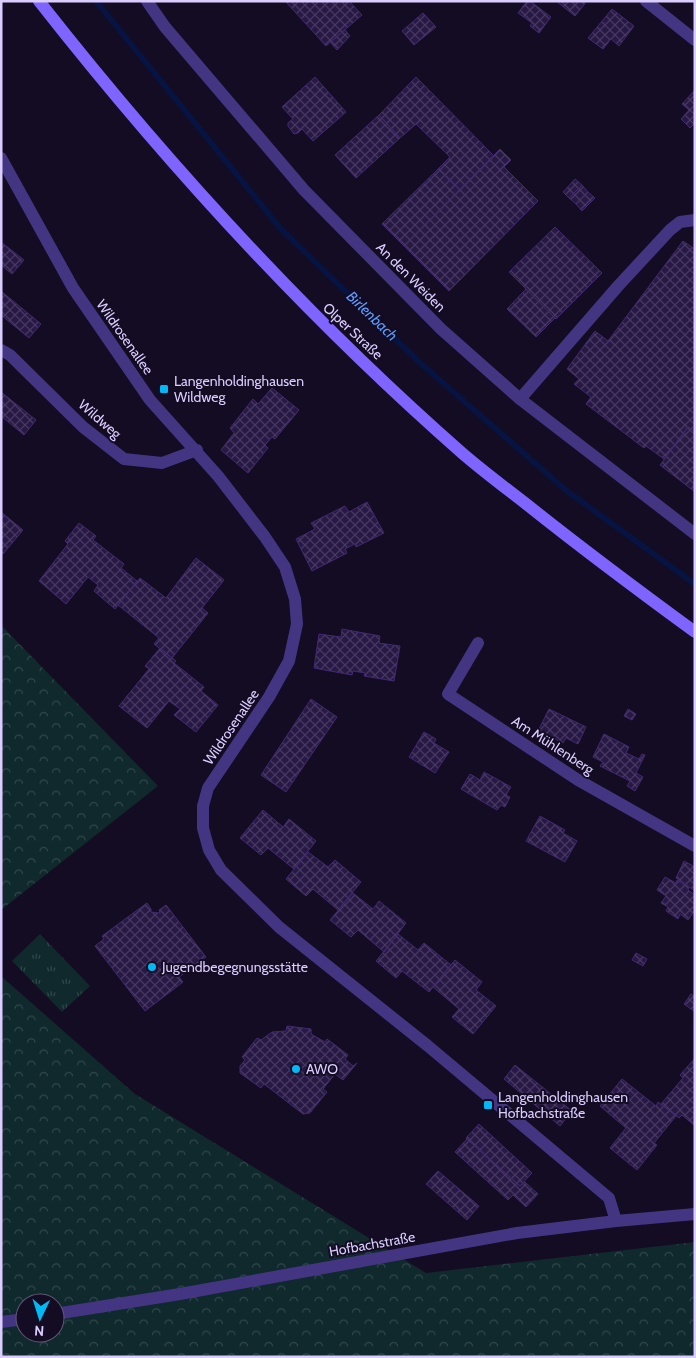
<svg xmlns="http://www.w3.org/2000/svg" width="696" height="1358" viewBox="0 0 696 1358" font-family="Cabin,sans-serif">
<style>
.forest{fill:url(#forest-crowns);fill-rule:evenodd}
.park{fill:url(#park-tufts)}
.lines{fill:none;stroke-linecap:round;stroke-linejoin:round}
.stream{stroke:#071340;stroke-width:6}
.building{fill:url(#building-cross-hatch);stroke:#422971}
.lane{stroke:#443583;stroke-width:12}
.street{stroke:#443583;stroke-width:12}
.secondary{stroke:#8064ff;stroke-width:12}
.poi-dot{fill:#00baf8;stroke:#130c22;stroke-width:2}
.labels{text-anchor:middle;stroke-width:4;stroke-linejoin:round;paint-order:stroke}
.street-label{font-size:14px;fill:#dbcdff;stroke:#130c22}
.poi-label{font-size:14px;fill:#dbcdff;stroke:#130c22;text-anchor:start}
.water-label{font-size:15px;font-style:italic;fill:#5b9aff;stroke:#130c22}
</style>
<defs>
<pattern id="forest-crowns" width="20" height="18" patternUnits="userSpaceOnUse" patternTransform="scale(1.25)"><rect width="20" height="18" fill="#0f292c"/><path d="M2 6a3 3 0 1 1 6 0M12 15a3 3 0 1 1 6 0" fill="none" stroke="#31474c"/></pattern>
<pattern id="park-tufts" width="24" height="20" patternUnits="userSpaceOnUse" patternTransform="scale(1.25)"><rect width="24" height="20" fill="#0f292c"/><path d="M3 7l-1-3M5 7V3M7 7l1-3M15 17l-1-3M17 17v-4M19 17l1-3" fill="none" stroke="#31474c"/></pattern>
<pattern id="building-cross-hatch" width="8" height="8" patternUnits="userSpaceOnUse" patternTransform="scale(1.25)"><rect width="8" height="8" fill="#271844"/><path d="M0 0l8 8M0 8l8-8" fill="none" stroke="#463860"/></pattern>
</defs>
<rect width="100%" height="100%" fill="#130c22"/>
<path class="forest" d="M1,625L158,786L1,910Z
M1,976L135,1094L426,1273L695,1242V1357H1ZM25,1303H55V1333H25Z"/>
<path class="park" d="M40,934L90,986L62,1012L12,961Z"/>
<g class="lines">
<path class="stream" d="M96,1L281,229L418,361L567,491L695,584"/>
</g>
<path class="building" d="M285,1H349L362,15L326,46Z
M527,1H530L551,17L539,33L530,26L532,23L518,13Z
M556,1H587L575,16Z
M612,9L634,26L619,46L611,39L603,49L588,38Z
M423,13L436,27L414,45L402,31Z
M345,30L350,36L337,50L330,42Z
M315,77L346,112L313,141L302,129L298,133L294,134L288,126V123L293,119L282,107Z
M416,77L494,156L460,190L438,169L450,157L416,124L400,138L379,115Z
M695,90V123L690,128L681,119L689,110L682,104Z
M379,115L400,138L356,178L335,155Z
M500,149L511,160L504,167L538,201L449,291L404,246Z
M438,169L460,190L404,246L382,224Z
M575,179L582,185L569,198L563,192Z
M582,185L588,192L576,204L569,198Z
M588,192L595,198L582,211L576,204Z
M555,227L602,273L556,319L509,272Z
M683,241L695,249V432L688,427L664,459L646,446L644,448L586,404L591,397L574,384L579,379L567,369L595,331L608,341Z
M1,242L24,260L12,274L1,265Z
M526,289L555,318L536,337L507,309Z
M1,291L41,324L29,338L1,315Z
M272,388L299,410L275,439L272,437L265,445L268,448L248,473L221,450L234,433L230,428L253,399L258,404Z
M1,392L36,420L24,435L1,416Z
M688,427L695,432V492L660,465Z
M367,502L384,533L356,547L355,544L345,549L347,553L312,571L296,539L315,529L311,523L345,506L349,512Z
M1,512L23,530L3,554L1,552Z
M79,523L96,536L93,540L124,564L121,568L137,581L115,609L94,591L98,585L88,577L66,604L39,581L68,544L65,541Z
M196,558L224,580L202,608L208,613L172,658L154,644L159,638L118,605L140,578L166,598Z
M342,629L380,636L379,643L400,646L394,681L364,676L365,673L353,671L352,675L314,668L319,634L341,637Z
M160,648L176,661L174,663L204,687L201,691L218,705L196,732L174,715L180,709L169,701L147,728L119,706L149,669L145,666Z
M311,699L337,717L286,792L261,775Z
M549,709L586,727L578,744L566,738L563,743L538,731Z
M628,709L636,714L632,720L624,716Z
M424,732L436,739L434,743L449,752L435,773L409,757Z
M604,734L629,747L626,753L639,759L642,754L645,755L636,773L643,777L635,791L627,786L630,781L600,766L603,762L593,757Z
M484,772L511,787L506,795L510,797L505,807L501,805L497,810L461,789L470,774L480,780Z
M263,810L283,827L289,819L316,841L294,869L268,848L261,855L240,838Z
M540,816L565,830L563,833L577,841L565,862L526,841Z
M308,852L328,867L335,860L361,882L338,910L313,889L306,896L286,879Z
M684,861L695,867V891L676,878Z
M665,877L676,883L677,880L689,887L688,890L695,895V910L688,920L680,914L678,919L666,911L668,907L661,903L666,896L657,890Z
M353,893L373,909L379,901L406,923L384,952L358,930L351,937L330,920Z
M147,903L151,909V912L160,913L159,910L166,905L206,957L179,977L183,982L145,1011L95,946L104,939L102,936Z
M398,934L418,950L424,943L451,965L429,992L402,971L396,978L376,961Z
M636,953L647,959L643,966L632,960Z
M455,960L482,982L476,990L496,1006L473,1034L452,1017L459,1009L433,987Z
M691,994L695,997V1012L684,1004Z
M287,1026L311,1029V1034L325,1042L327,1039L348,1055L345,1059L353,1066L357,1063L343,1080L335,1074L323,1089L327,1092L310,1113L303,1114L264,1084L261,1088L240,1073V1066L245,1060L242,1057L257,1038L261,1040L272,1032L286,1031Z
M695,1058V1126L682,1115L679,1118L661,1104L683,1078L680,1075Z
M515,1065L572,1111L560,1126L504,1079Z
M622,1079L656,1106L658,1102L676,1116L654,1143L657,1145L637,1170L610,1148L626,1128L600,1106Z
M479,1124L532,1173L520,1186L466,1138Z
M467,1139L520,1186L525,1182L538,1194L526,1207L513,1195L508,1200L455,1152Z
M438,1171L479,1206L467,1220L426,1184Z"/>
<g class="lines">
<path class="lane" d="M520,399L619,285L670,230L680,222L695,220"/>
<path class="street" d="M147,1L165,27L304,190L441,329L520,399L695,534
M646,1L695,40
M1,158L73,288L150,400L218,476L265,537L285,567L295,599L297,624L289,661L269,697L208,788L203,806V828L209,850L221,870L279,927L428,1046L609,1198L616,1221
M1,350L10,355L83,427L124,459L162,463L197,450
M478,643L448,694L578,780L695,846
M55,1314L180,1294L517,1233L616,1221L695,1214
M1,1322L25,1319"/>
<path class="secondary" d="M39,1C167,164 306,316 462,453C484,472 507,489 530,507C584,550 639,591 695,632"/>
</g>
<g class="poi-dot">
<rect x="159" y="384" width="10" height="10" rx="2.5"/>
<circle cx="152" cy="967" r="5"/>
<circle cx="296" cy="1069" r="5"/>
<rect x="483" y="1100" width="10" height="10" rx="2.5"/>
</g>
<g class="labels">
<g class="street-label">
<text transform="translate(411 277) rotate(45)" y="5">An den Weiden</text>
<text transform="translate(353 331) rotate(43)" y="5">Olper Straße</text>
<text transform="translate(125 337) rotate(55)" y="5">Wildrosenallee</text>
<text transform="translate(100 419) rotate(41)" y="5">Wildweg</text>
<text transform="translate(231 727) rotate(-56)" y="5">Wildrosenallee</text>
<text transform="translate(553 745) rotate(33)" y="5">Am Mühlenberg</text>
<text transform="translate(372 1244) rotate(-10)" y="5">Hofbachstraße</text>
</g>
<g class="poi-label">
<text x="174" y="386">Langenholdinghausen<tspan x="174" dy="16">Wildweg</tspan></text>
<text x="162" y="972">Jugendbegegnungsstätte</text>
<text x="306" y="1074">AWO</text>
<text x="498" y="1102">Langenholdinghausen<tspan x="498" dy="16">Hofbachstraße</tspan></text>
</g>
<g class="water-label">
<text transform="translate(372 316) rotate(44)" y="5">Birlenbach</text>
</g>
</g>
<rect width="696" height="1358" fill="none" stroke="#dbcdff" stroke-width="5"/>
<g transform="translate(40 1318) rotate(184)"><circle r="24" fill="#130c22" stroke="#63597a"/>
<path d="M0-4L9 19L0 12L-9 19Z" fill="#00baf8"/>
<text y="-8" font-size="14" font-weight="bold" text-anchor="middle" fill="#dbcdff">N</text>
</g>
</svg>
